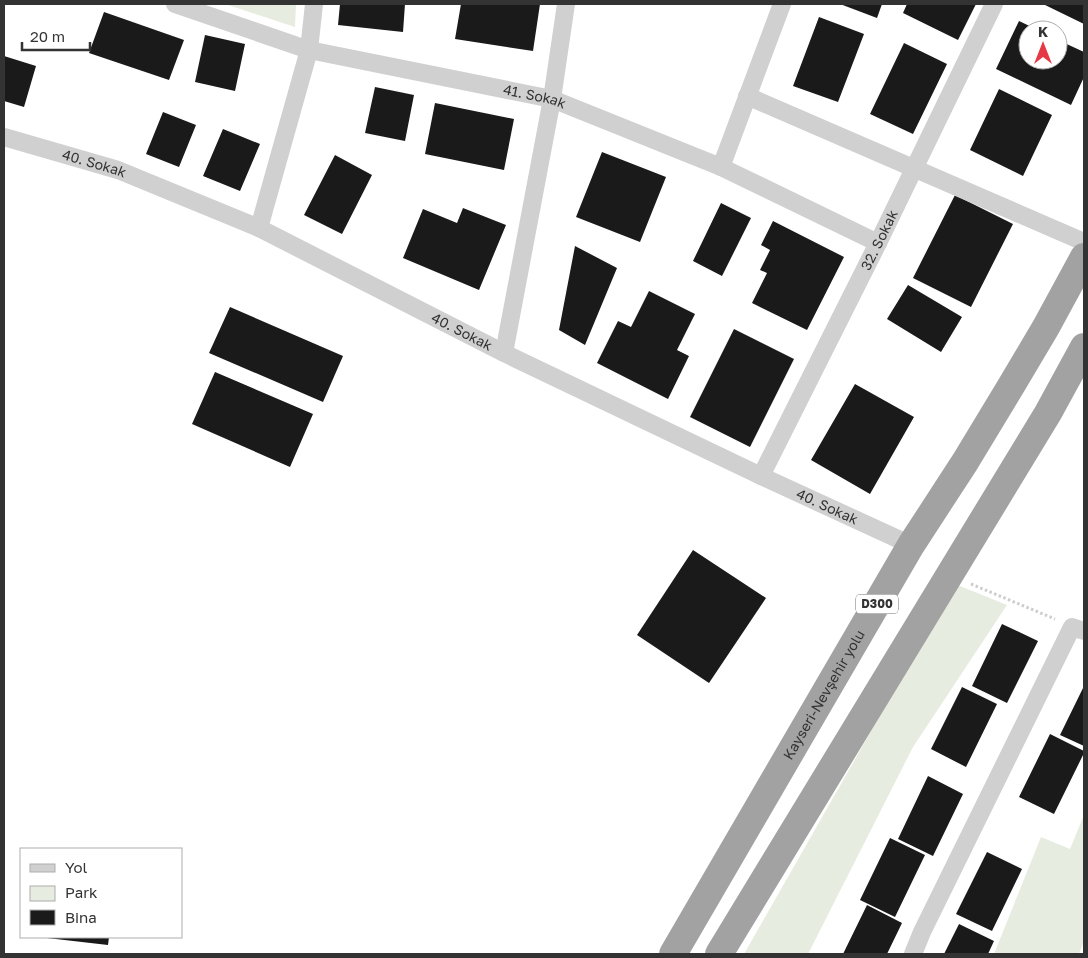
<svg xmlns="http://www.w3.org/2000/svg" width="1088" height="958" viewBox="0 0 1088 958" font-family="'Golos Text',sans-serif">
<style>
.green{fill:#e6ecdf}
.building{fill:#1a1a1a}
.lines{fill:none;stroke-linecap:round;stroke-linejoin:round}
.path{stroke:#cdcdcd;stroke-width:3;stroke-dasharray:2.5 2.5;stroke-linecap:butt}
.minor{stroke:#d0d0d0;stroke-width:18}
.trunk{stroke:#a2a2a2;stroke-width:28}
.labels{text-anchor:middle;stroke-width:5;stroke-linejoin:round;paint-order:stroke}
.shield{fill:#fff;stroke:#707070;stroke-width:1}
.shield-label{font-size:12px;font-weight:bold;fill:#333}
.street-label{font-size:14px;fill:#333;stroke:#fff}
</style>
<rect width="100%" height="100%" fill="#fff"/>
<path class="green" d="M225,4H296L295,27Z
M955,584L1007,605L913,747L808,954H744Z
M1084,815V941L1079,954H994L1041,837L1070,849Z"/>
<path class="building" d="M340,4H405L403,32L338,25Z
M461,4H540L533,51L455,39Z
M840,4H882L877,18Z
M907,4H976L958,40L903,13Z
M1043,4H1084V24Z
M104,12L184,40L169,80L89,53Z
M819,17L864,34L838,102L793,86Z
M1019,21L1038,30H1028V60H1058V40L1084,52V77L1071,105L996,69Z
M205,35L245,44L235,91L195,82Z
M904,43L947,64L913,134L870,114Z
M4,56L36,66L24,107L4,101Z
M375,87L414,95L405,141L365,133Z
M999,89L1052,115L1023,176L970,150Z
M435,103L514,119L504,170L425,154Z
M163,112L196,125L179,167L146,154Z
M223,129L260,144L240,191L203,176Z
M602,152L666,177L640,242L576,217Z
M335,155L372,175L342,234L304,215Z
M955,195L1013,224L971,307L913,278Z
M721,203L751,218L722,276L693,261Z
M463,208L506,225L479,290L403,258L423,209L457,223Z
M773,221L844,257L807,330L752,303L767,273L760,270L770,250L761,245Z
M575,246L617,268L585,345L559,330Z
M908,285L962,317L941,352L887,319Z
M649,291L695,314L677,350L689,356L668,399L597,363L618,321L631,327Z
M230,307L343,356L323,402L209,353Z
M734,329L794,359L750,447L690,417Z
M215,372L313,414L290,467L192,424Z
M855,384L914,417L870,494L811,460Z
M693,550L766,598L709,683L637,635Z
M1002,624L1038,641L1007,703L972,686Z
M1084,686V746L1060,735Z
M962,687L997,704L966,767L931,749Z
M1050,734L1084,751V753L1054,814L1019,797Z
M928,776L963,794L933,856L898,839Z
M890,838L925,855L895,917L860,900Z
M987,852L1022,869L992,931L956,914Z
M867,905L902,923L887,954H843Z
M959,924L994,941L988,954H944Z
M47,937H109L108,945L47,938Z"/>
<g class="lines">
<path class="path" d="M971,584L1055,619"/>
<g class="minor">
<path id="s1" d="M175,4L309,50L552,99L721,167L878,243"/>
<path d="M747,96L1084,242"/>
<path id="s2" d="M4,137L118,170L259,228L504,353L761,476L911,545"/>
<path d="M721,167L782,4"/>
<path d="M259,228L309,50L314,4"/>
<path d="M504,353L552,99L566,4"/>
<path id="s3" d="M761,476L878,243L994,4"/>
<path d="M913,954L922,932L1072,627L1084,631"/>
</g>
<g class="trunk">
<path id="s4" d="M673,954L911,545L965,462L1011,386L1046,327L1084,257"/>
<path d="M719,954L1048,413L1084,347"/>
</g>
</g>
<g class="labels">
<rect class="shield" x="856" y="594.5" width="42" height="19" rx="4"/>
<g class="shield-label">
<text x="877" y="608">D300</text>
</g>
<g class="street-label">
<text dy="5" stroke="none"><textPath href="#s1" startOffset="372">41. Sokak</textPath></text>
<text dy="5" stroke="none"><textPath href="#s2" startOffset="94">40. Sokak</textPath></text>
<text dy="5" stroke="none"><textPath href="#s3" startOffset="264">32. Sokak</textPath></text>
<text dy="5" stroke="none"><textPath href="#s2" startOffset="499">40. Sokak</textPath></text>
<text dy="5" stroke="none"><textPath href="#s2" startOffset="904">40. Sokak</textPath></text>
<text dy="5" stroke="none"><textPath href="#s4" startOffset="300">Kayseri-Nevşehir yolu</textPath></text>
</g>
</g>
<rect width="1088" height="958" fill="none" stroke="#333333" stroke-width="10"/>
<rect x="20" y="848" width="162" height="90" fill="#ffffff" stroke="#adadad"/>
<rect x="30" y="864" width="25" height="8" fill="#d0d0d0" stroke="#adadad"/>
<text x="65" y="873" font-size="15" fill="#333333">Yol</text>
<rect x="30" y="886" width="25" height="15" fill="#e6ecdf" stroke="#adadad"/>
<text x="65" y="898" font-size="15" fill="#333333">Park</text>
<rect x="30" y="910" width="25" height="15" fill="#1a1a1a" stroke="#adadad"/>
<text x="65" y="923" font-size="15" fill="#333333">Bina</text>
<g transform="translate(1043 45)"><circle r="24" fill="#ffffff" stroke="#adadad"/>
<path d="M0-4L9 19L0 12L-9 19Z" fill="#e63946"/>
<text y="-8" font-size="14" font-weight="bold" text-anchor="middle" fill="#333333">K</text>
</g>
<path d="M22 42v8h68v-8" fill="none" stroke="#333333" stroke-width="2.5"/>
<text x="30" y="42" font-size="15" fill="#333333" stroke="#ffffff" stroke-width="4" paint-order="stroke">20 m</text>
</svg>
